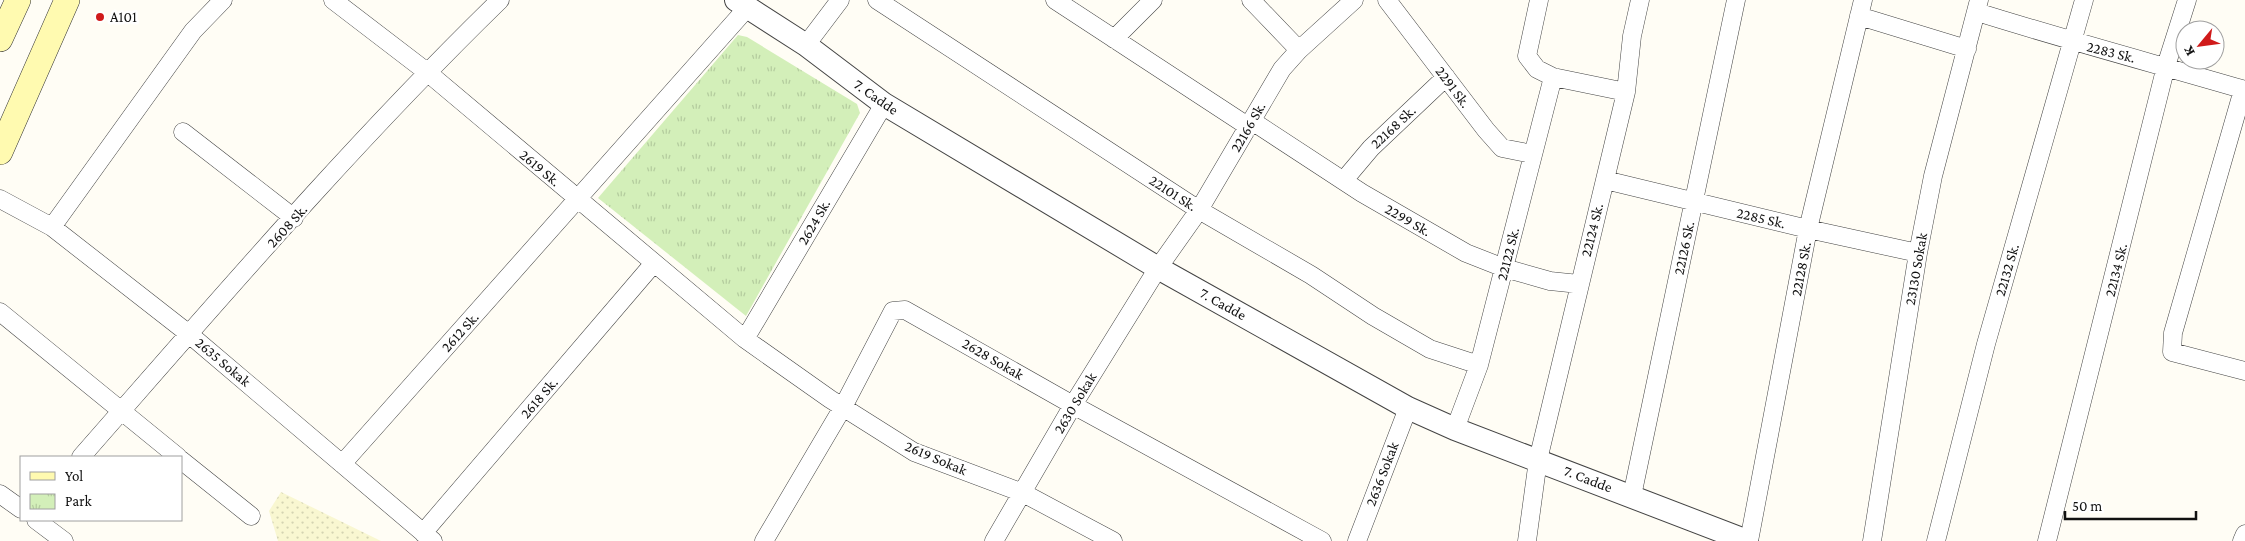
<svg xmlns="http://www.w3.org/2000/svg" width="2245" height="541" viewBox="0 0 2245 541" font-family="'Crimson Pro',serif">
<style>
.farmland{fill:url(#farmland-dots)}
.park{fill:url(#park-tufts)}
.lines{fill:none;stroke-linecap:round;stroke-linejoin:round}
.minor-casing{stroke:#444;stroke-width:19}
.tertiary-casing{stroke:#444;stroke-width:24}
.secondary-casing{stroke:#333;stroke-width:26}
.minor{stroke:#fff;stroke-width:18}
.tertiary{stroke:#fff;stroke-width:22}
.secondary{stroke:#fffab0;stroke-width:25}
.poi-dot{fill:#d01a1a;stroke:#fff;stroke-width:2}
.labels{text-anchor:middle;stroke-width:5;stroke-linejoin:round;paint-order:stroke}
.poi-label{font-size:15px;fill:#111;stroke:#fff;text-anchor:start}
.street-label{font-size:15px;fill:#111;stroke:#fff}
</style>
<defs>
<pattern id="farmland-dots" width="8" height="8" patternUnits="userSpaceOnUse" patternTransform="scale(1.25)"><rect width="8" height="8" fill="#f9f7d1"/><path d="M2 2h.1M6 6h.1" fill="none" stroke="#d4d3b2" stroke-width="1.8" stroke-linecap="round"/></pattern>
<pattern id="park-tufts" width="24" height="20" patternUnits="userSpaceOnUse" patternTransform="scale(1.25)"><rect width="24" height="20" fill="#d3efb9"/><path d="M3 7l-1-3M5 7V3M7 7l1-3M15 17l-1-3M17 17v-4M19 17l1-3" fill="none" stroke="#b4cc9e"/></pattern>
</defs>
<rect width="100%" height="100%" fill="#fffdf5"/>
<path class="farmland" d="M281,492L381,541H278L269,511Z"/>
<path class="park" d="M738,35L747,37L857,104L860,113L746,316L598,198Z"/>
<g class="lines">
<defs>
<path id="minor" d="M333,0L427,72L745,339L830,399L914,452L1023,493L1113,541
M877,0L1199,210L1311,275L1373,316L1430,349L1479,365
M1055,0L1249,127
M1251,0L1299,50
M1387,0L1486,130L1502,148L1532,154
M1539,0L1527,56L1537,69L1553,77L1626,92
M1977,12C2066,40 2156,64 2245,90
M1859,16L1967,49
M1114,39L1153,0
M806,45L840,0
M2243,90L2173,333L2172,352L2245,371
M1252,121L1362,193L1466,253L1504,268L1550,281L1579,284
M183,132L294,218
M1344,180L1371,148L1446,77
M1605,180L1808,229L1918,253
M0,199L52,227L189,334L433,541
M52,227L193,31L223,0
M0,312L178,457
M745,339L884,104
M1455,429L1479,365L1553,77
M81,457C217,302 352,144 500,0
M181,460L251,516
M342,464L747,8
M0,494L21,509
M1632,496L1736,0
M36,520L64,541
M423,533L654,263
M764,541L843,407L893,311L905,310L1073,405L1322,541
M994,541L1073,405L1158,268L1199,210L1282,69L1299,50L1354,0
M1357,541L1408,408
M1527,541L1538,460L1626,92L1632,36L1640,0
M1749,541L1808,229L1863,0
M1872,541L1918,253L1933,176L1979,0
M1936,541L1986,344L2084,0
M2047,541L2166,66L2187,0
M2242,541L2245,534"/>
<path id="tertiary" d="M736,0L806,45L884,104L1158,268L1408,408L1455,429L1747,541"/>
<path id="secondary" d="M0,39L18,0
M0,152L67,0"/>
</defs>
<use href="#minor" class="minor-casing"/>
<use href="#tertiary" class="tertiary-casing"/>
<use href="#secondary" class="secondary-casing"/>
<use href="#minor" class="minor"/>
<use href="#tertiary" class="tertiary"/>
<use href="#secondary" class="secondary"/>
</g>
<circle class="poi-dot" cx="100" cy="17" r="5"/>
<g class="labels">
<g class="poi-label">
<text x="110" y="22">A101</text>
</g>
<g class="street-label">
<text transform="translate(2111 52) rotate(14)" y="5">2283 Sk.</text>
<text transform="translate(1453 87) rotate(53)" y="5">2291 Sk.</text>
<text transform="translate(876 97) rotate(35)" y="5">7. Cadde</text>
<text transform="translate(1248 127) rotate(-60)" y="5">22166 Sk.</text>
<text transform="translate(1393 127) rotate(-43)" y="5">22168 Sk.</text>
<text transform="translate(540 168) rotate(40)" y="5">2619 Sk.</text>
<text transform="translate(1173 193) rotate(33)" y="5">22101 Sk.</text>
<text transform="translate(1761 218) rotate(13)" y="5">2285 Sk.</text>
<text transform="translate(1408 220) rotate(30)" y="5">2299 Sk.</text>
<text transform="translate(814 222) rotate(-60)" y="5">2624 Sk.</text>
<text transform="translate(287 226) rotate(-48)" y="5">2608 Sk.</text>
<text transform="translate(1592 230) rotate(-76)" y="5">22124 Sk.</text>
<text transform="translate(1684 248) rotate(-78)" y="5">22126 Sk.</text>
<text transform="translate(1508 254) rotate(-76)" y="5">22122 Sk.</text>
<text transform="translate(1801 269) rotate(-79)" y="5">22128 Sk.</text>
<text transform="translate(1916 269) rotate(-80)" y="5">23130 Sokak</text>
<text transform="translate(2007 270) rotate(-74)" y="5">22132 Sk.</text>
<text transform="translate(2116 270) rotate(-76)" y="5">22134 Sk.</text>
<text transform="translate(1223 304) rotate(29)" y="5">7. Cadde</text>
<text transform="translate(460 332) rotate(-48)" y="5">2612 Sk.</text>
<text transform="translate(993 359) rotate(30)" y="5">2628 Sokak</text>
<text transform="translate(223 362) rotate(40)" y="5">2635 Sokak</text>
<text transform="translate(539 398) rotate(-49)" y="5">2618 Sk.</text>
<text transform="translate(1075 403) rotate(-59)" y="5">2630 Sokak</text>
<text transform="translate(936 458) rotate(23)" y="5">2619 Sokak</text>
<text transform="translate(1382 474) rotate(-69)" y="5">2636 Sokak</text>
<text transform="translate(1588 479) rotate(21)" y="5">7. Cadde</text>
</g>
</g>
<rect x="20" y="456" width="162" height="65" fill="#ffffff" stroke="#a0a0a0"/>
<rect x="30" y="472" width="25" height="8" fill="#fffab0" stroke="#a0a0a0"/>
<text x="65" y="481" font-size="15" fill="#111111">Yol</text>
<rect x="30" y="494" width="25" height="15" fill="url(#park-tufts)" stroke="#a0a0a0"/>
<text x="65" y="506" font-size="15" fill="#111111">Park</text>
<g transform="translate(2200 45) rotate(241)"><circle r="24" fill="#ffffff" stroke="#a0a0a0"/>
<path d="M0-4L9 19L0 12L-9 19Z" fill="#d01a1a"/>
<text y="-8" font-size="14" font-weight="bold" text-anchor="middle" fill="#111111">K</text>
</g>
<path d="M2065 511v8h131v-8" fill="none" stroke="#111111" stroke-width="2.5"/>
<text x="2072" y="511" font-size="15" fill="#111111" stroke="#ffffff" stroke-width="4" paint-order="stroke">50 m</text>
</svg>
